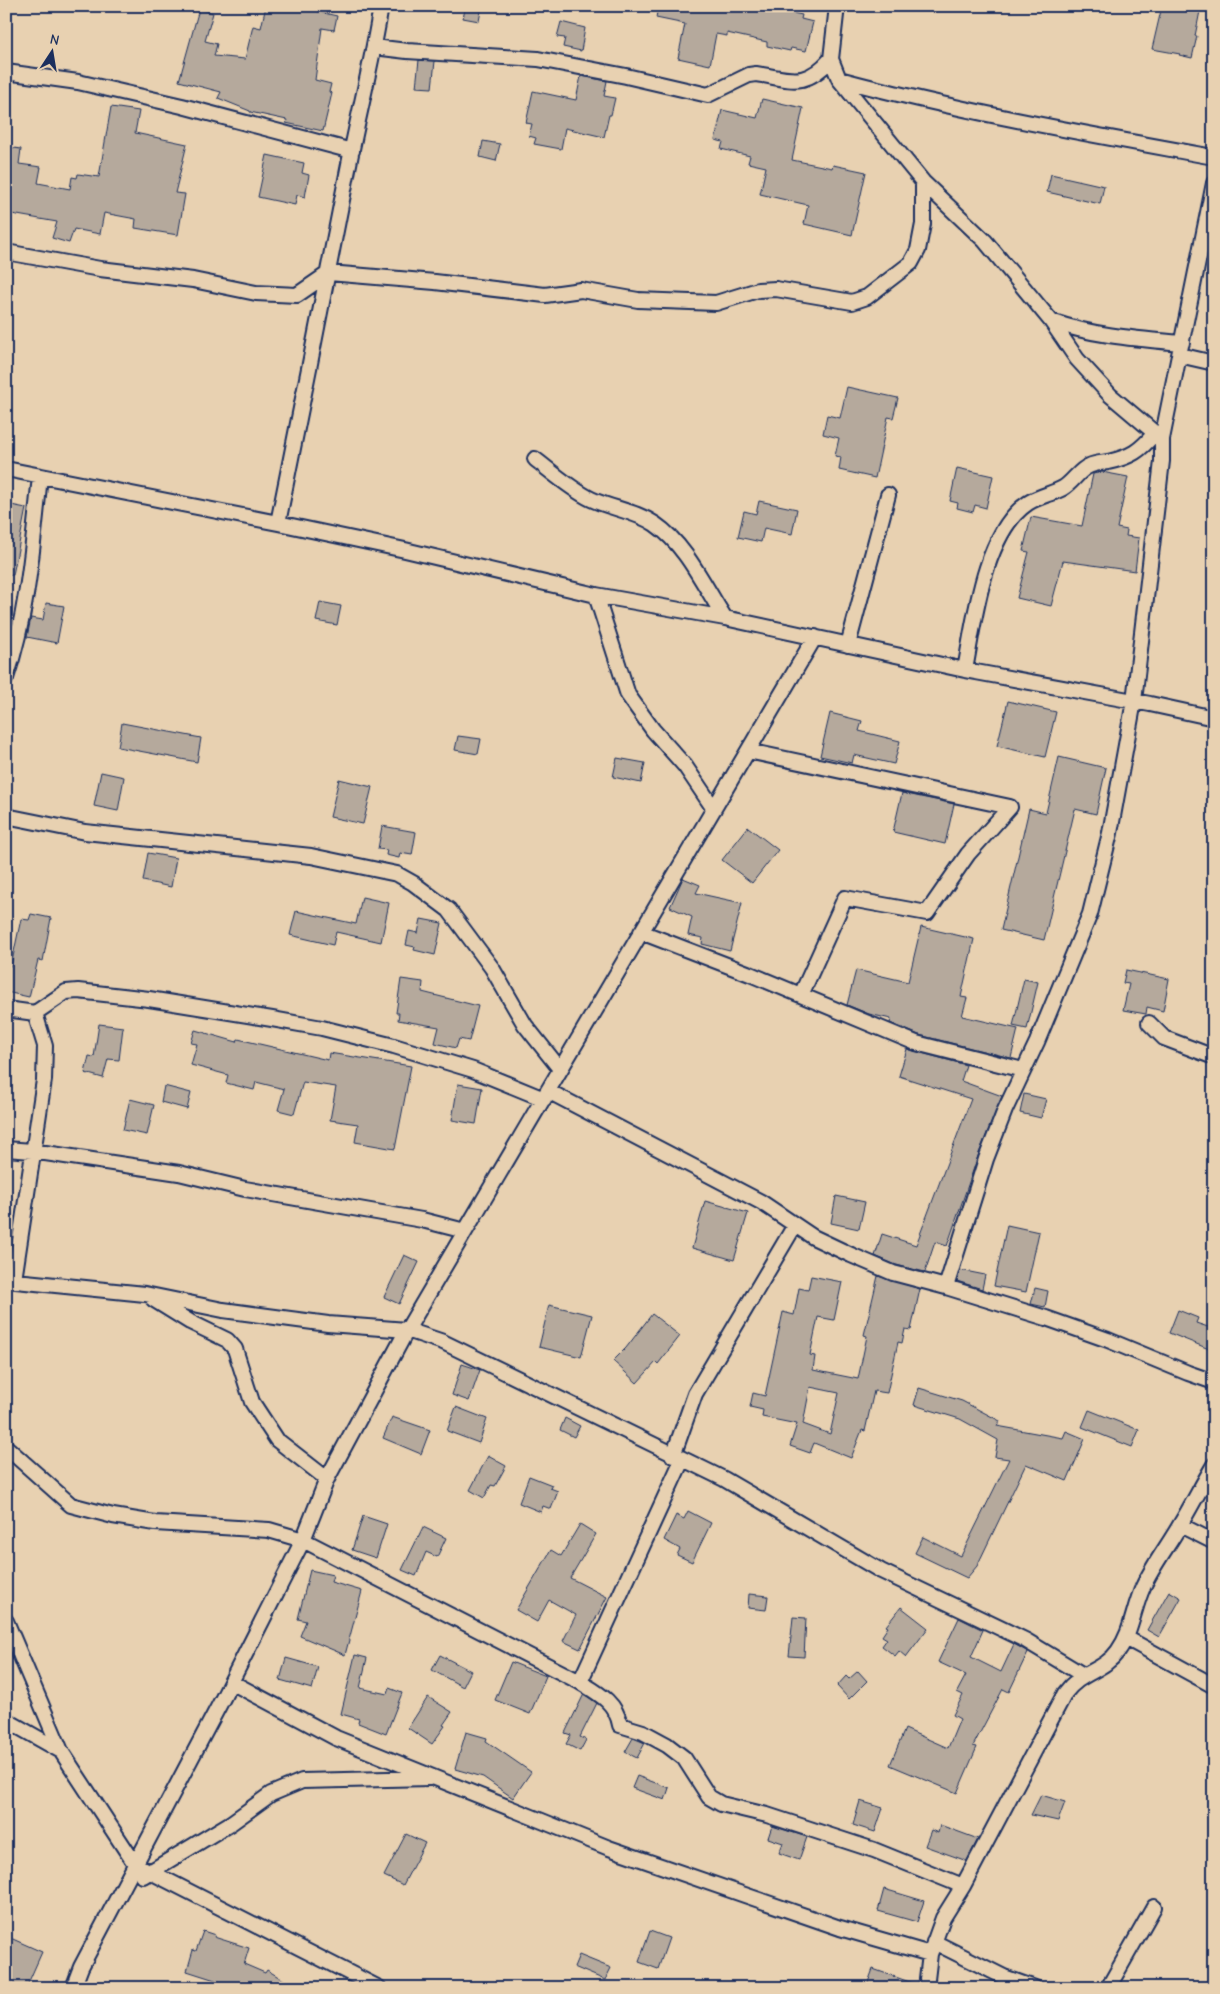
<svg xmlns="http://www.w3.org/2000/svg" width="1220" height="1994" viewBox="0 0 1220 1994" font-family="'Comic Neue',sans-serif">
<style>
.building{fill:#b5a99c;stroke:#1b2f5e;fill-rule:evenodd}
.lines{fill:none;stroke-linecap:round;stroke-linejoin:round}
.minor-casing{stroke:#1b2f5e;stroke-width:18}
.minor{stroke:#e8d1b1;stroke-width:14}
</style>
<rect width="100%" height="100%" fill="#e8d1b1"/>
<filter id="ink" filterUnits="userSpaceOnUse"><feTurbulence type="fractalNoise" baseFrequency=".02" numOctaves="2"/><feDisplacementMap in="SourceGraphic" scale="10" xChannelSelector="R" yChannelSelector="G"/><feConvolveMatrix kernelMatrix="1 2 1 2 8 2 1 2 1" color-interpolation-filters="sRGB"/></filter>
<g filter="url(#ink)">
<path class="building" d="M266,6H293L337,16L334,30L322,28L315,80L331,84L329,92L332,93L323,131L286,123L287,120L250,112V111L218,98L221,92L179,81L199,9L213,13L205,41L217,44L214,56L245,59L253,26L261,28Z
M466,6H482L479,21L463,18Z
M658,6H761L802,15L801,19L813,22L806,51L791,48L790,51L767,46V42L727,33V36L716,34L710,65L678,58L685,24L656,18Z
M1162,6H1201L1195,36H1197L1192,58L1179,55L1180,54L1152,49Z
M561,22L585,28L581,51L563,47L565,38L557,37Z
M419,60L435,61L432,88L416,87Z
M581,76L607,81L604,96L615,98L611,115H609L604,137L565,128L561,149L534,144L536,138L529,136L532,124L526,123L533,91L576,100Z
M762,99L803,108L792,160L832,168L833,165L866,172L852,235L804,224L808,205L760,194L766,167L748,163L750,156L721,149L723,142L715,140L722,110L757,118Z
M111,107L139,111L135,133L187,144L175,193L185,194L178,235L135,228L136,219L104,213L100,234L74,229L69,243L52,238L57,222L6,213V147L21,149L19,164L41,167L38,183L70,189L72,177L77,178L78,174L99,177Z
M483,141L500,144L496,161L480,157Z
M267,155L304,163L302,173L309,175L305,197L297,195L295,205L258,197Z
M1051,174L1104,186L1100,204L1047,192Z
M847,387L898,398L893,418L888,417L875,478L839,470L841,457L835,456L839,438L823,434L827,415L840,418Z
M957,468L993,476L986,508L975,505L973,512L957,508L958,503L950,501Z
M1102,472L1128,477L1117,528L1127,530L1126,536L1139,538L1135,571L1063,561L1051,606L1017,598L1029,552L1023,551L1031,517L1082,526L1093,474Z
M759,501L797,509L792,534L764,528L761,542L738,537L744,511L756,514Z
M6,504L26,508L13,575H6Z
M320,602L341,606L337,625L316,621Z
M46,603L64,606L57,643L27,637L31,618L43,620Z
M1008,701L1056,712L1045,757L997,746Z
M830,713L862,721L859,731L900,741L894,764L854,755L852,763L820,756Z
M122,723L201,738L197,762L118,747Z
M458,736L481,739L478,754L455,750Z
M1059,757L1106,768L1096,814L1075,809L1044,940L1001,930L1029,809L1046,813Z
M617,758L645,763L641,783L613,777Z
M101,772L124,777L118,811L94,806Z
M339,779L372,787L363,824L330,817Z
M902,793L954,804L945,844L893,832Z
M382,826L416,832L412,855L400,853L399,858L386,855L387,850L378,849Z
M748,827L778,850L752,883L722,860Z
M148,853L176,858L171,887L143,881Z
M683,878L700,885L696,893L742,903L730,951L702,944L703,938L688,935L692,917L670,907Z
M362,897L389,903L381,942L336,932L333,945L290,935L296,911L356,924Z
M31,914L51,918L43,961L38,960L29,997L6,992V965L11,966L21,919L29,920Z
M421,919L442,923L435,955L414,950L415,947L406,945L409,931L418,933Z
M921,927L974,939L961,997L967,998L962,1016L1018,1029L1011,1058L919,1035L890,1023L891,1019L869,1014L847,1005L856,970L908,982Z
M1126,970L1169,979L1163,1011L1147,1007L1146,1014L1123,1010L1129,984L1123,983Z
M401,979L423,982L422,992L478,1006L469,1041L459,1039L456,1048L435,1043L439,1027L398,1020L399,1013H396Z
M1024,979L1038,982L1027,1029L1013,1026Z
M99,1024L123,1027L119,1060L108,1059L103,1078L85,1073L89,1056L94,1057Z
M195,1030L237,1042L238,1039L328,1060L329,1053L411,1066L395,1149L355,1142L358,1124L330,1120L336,1087L303,1082L294,1114L278,1110L284,1089L256,1082L254,1090L226,1083L228,1075L191,1065L197,1044L191,1043Z
M907,1049L966,1065L961,1081L1002,1096L978,1156L947,1246L935,1242L925,1272L896,1265L875,1256L882,1234L916,1245L971,1099L899,1076Z
M458,1084L482,1088L476,1124L452,1120Z
M164,1086L191,1093L187,1109L161,1102Z
M1024,1094L1046,1099L1041,1118L1020,1113Z
M130,1099L154,1105L147,1135L123,1130Z
M836,1196L865,1202L859,1229L831,1223Z
M705,1201L748,1213L734,1260L692,1248Z
M1007,1225L1039,1232L1026,1292L994,1286Z
M404,1255L419,1262L399,1304L384,1297Z
M960,1270L985,1275L982,1289L957,1281Z
M811,1276L842,1282L834,1320L818,1317L810,1355L815,1356L813,1370L858,1379L867,1336L864,1335L878,1276L920,1289L911,1330L905,1329L902,1343L898,1342L887,1393L874,1391L865,1431L862,1430L851,1458L814,1443L810,1453L790,1446L797,1424L762,1417L763,1410L750,1407L753,1393L765,1396L783,1312L794,1315L799,1288L808,1290ZM810,1387L839,1393L830,1434L803,1424Z
M1035,1288L1048,1291L1045,1307L1031,1304Z
M549,1305L592,1315L581,1357L539,1347Z
M1178,1310L1198,1318L1196,1323L1214,1329V1351L1169,1333Z
M652,1314L680,1336L658,1364L656,1362L637,1383L613,1361L626,1348Z
M462,1364L480,1370L469,1401L452,1395Z
M919,1388L962,1401L1000,1421L997,1426L1063,1438L1066,1431L1085,1439L1067,1481L1026,1464L977,1566L967,1578L915,1553L923,1537L961,1556L1009,1459L995,1457L998,1440L960,1419L914,1405Z
M456,1407L487,1419L479,1443L447,1431Z
M1089,1410L1139,1430L1132,1447L1082,1427Z
M392,1417L430,1430L421,1454L383,1438Z
M565,1418L580,1426L574,1437L560,1430Z
M488,1456L506,1466L495,1486L491,1485L484,1498L470,1490Z
M529,1476L552,1485L550,1488L558,1491L551,1509L543,1506L541,1512L519,1503Z
M688,1511L711,1523L692,1562L677,1555L680,1549L664,1540L676,1515L684,1519Z
M363,1516L387,1524L376,1558L352,1550Z
M580,1524L596,1534L570,1578L607,1597L580,1649L563,1641L576,1615L549,1600L537,1622L516,1610L551,1550L561,1556Z
M423,1527L446,1538L437,1557L426,1552L416,1576L402,1570Z
M310,1570L333,1575L331,1582L362,1591L345,1655L300,1636L306,1621L298,1619Z
M1169,1591L1181,1598L1159,1637L1147,1630Z
M749,1594L768,1596L766,1610L748,1608Z
M901,1607L928,1628L906,1657L899,1651L895,1656L882,1646L887,1639L882,1636L888,1627L886,1626Z
M793,1617L806,1618L804,1657L789,1656Z
M959,1618L983,1630L971,1657L1001,1672L1014,1644L1028,1652L1009,1692L1003,1689L973,1746L977,1747L957,1793L890,1765L905,1729L948,1748L960,1719L953,1715L963,1695L957,1692L966,1675L938,1662Z
M355,1655L367,1658L360,1688L387,1694L389,1688L402,1693L386,1734L358,1723L359,1719L341,1714Z
M440,1655L471,1671L463,1687L432,1670Z
M286,1658L318,1667L312,1689L280,1680Z
M511,1662L546,1676L530,1714L495,1700Z
M858,1671L867,1681L849,1699L837,1686L846,1676L849,1679Z
M584,1694L597,1703L580,1737L586,1740L580,1751L566,1744L571,1735L565,1733Z
M428,1697L452,1712L443,1725L445,1726L432,1744L408,1728Z
M466,1732L487,1738L486,1741L531,1772L513,1798L483,1777L455,1769Z
M633,1738L645,1743L637,1758L625,1752Z
M637,1776L669,1788L665,1800L632,1788Z
M1041,1795L1065,1802L1058,1821L1031,1815Z
M860,1801L883,1808L875,1832L853,1825Z
M940,1825L978,1839L967,1861L925,1846L931,1830L938,1833Z
M772,1826L807,1837L799,1860L779,1853L783,1843L768,1838Z
M406,1834L425,1843L403,1885L384,1876Z
M884,1889L924,1901L917,1922L878,1911Z
M203,1931L215,1935L214,1937L249,1948L244,1964L265,1973L267,1970L297,1988H240L187,1971L193,1950L196,1951Z
M650,1931L669,1938L658,1969L639,1962Z
M6,1936L42,1952L26,1988H6Z
M579,1955L611,1968L605,1980L574,1967Z
M873,1969L918,1985L917,1988H866Z"/>
<g class="lines">
<defs>
<path id="minor" d="M837,6L831,59L839,79L923,182L985,241L1051,321L1077,359L1110,395L1162,439
M374,47L407,51L538,59L626,76L708,95L749,75L756,74C791,79 804,89 831,59
M6,72L78,82L182,106L352,151
M839,79C962,112 1088,134 1214,157
M6,252L100,269L193,280L256,293L297,295L329,273L435,282L545,295L581,290L638,300L716,303L758,290L776,289L852,302L867,297L911,263L918,250L923,224V182
M1051,321C1093,336 1137,339 1182,343
M1179,355L1214,363
M535,459C553,473 571,489 591,499C612,509 636,511 655,524C687,546 704,586 725,618
M6,469L278,523L405,550L596,595L725,618L965,670L1150,704L1214,718
M278,523C303,402 326,280 350,159C360,108 373,58 381,6
M596,595L628,695L653,730L685,766L714,809
M848,645L888,495
M965,670C974,622 984,532 1028,503C1039,496 1052,494 1063,488C1073,482 1079,470 1089,466C1095,463 1101,463 1108,462C1131,457 1140,451 1155,433
M6,678C28,613 33,543 40,476
M748,751L1010,807L968,854L927,913L845,898L801,995
M6,816L85,832L311,856L397,874L413,883L449,910L492,968L525,1025L560,1069
M641,932L750,974L916,1043L1023,1070
M6,1009L35,1013L66,992L78,991L149,999L272,1019L322,1028L394,1046L473,1070L544,1099
M1149,1023L1164,1038L1214,1057
M548,1091L761,1202L813,1237L851,1255L893,1273L946,1287L1046,1318L1108,1340L1188,1373L1214,1382
M6,1149L32,1151L179,1173L245,1189L422,1220L465,1231
M6,1280L145,1294L223,1310L328,1324L407,1330L443,1342L724,1479L881,1571L1025,1640L1083,1675
M14,1280L44,1080L45,1046L35,1013
M946,1287L986,1159L1005,1110L1037,1042L1090,914L1110,833L1134,701L1162,461V439L1214,183
M153,1299L190,1322L227,1340L235,1349L252,1402L277,1440L327,1479
M6,1447L71,1505L113,1516L155,1523L269,1530L303,1540L580,1682C598,1693 616,1702 620,1725L643,1732L667,1745L684,1758L709,1797L721,1804L767,1815L874,1850L963,1886
M673,1456L695,1394L795,1225
M1180,1525L1214,1542
M6,1621L61,1751L135,1864L379,1988
M1126,1638L1214,1686
M231,1682L336,1738L609,1848L840,1928L930,1954
M580,1682L682,1460
M6,1720L61,1751
M143,1876L231,1823L271,1794L302,1781L430,1778
M934,1942L1004,1977L1035,1988
M73,1988L81,1967L224,1696L303,1540L327,1479L407,1330L815,637
M926,1988L930,1954L943,1918L963,1886L1065,1693C1081,1671 1103,1672 1118,1651C1132,1632 1133,1609 1143,1587C1153,1565 1168,1546 1180,1525C1192,1505 1202,1485 1214,1465
M1108,1988L1154,1907"/>
</defs>
<use href="#minor" class="minor-casing"/>
<use href="#minor" class="minor"/>
</g>
</g>
<rect width="1220" height="1994" fill="none" stroke="#e8d1b1" stroke-width="25"/>
<rect x="12" y="12" width="1195" height="1969" fill="none" stroke="#1b2f5e" stroke-width="2" filter="url(#ink)"/>
<g transform="translate(52 52) rotate(12)" stroke="#e8d1b1" stroke-width="4" paint-order="stroke">
<path d="M0-4L9 19L0 12L-9 19Z" fill="#1b2f5e"/>
<text y="-8" font-size="14" font-weight="bold" text-anchor="middle" fill="#1b2f5e">N</text>
</g>
</svg>
